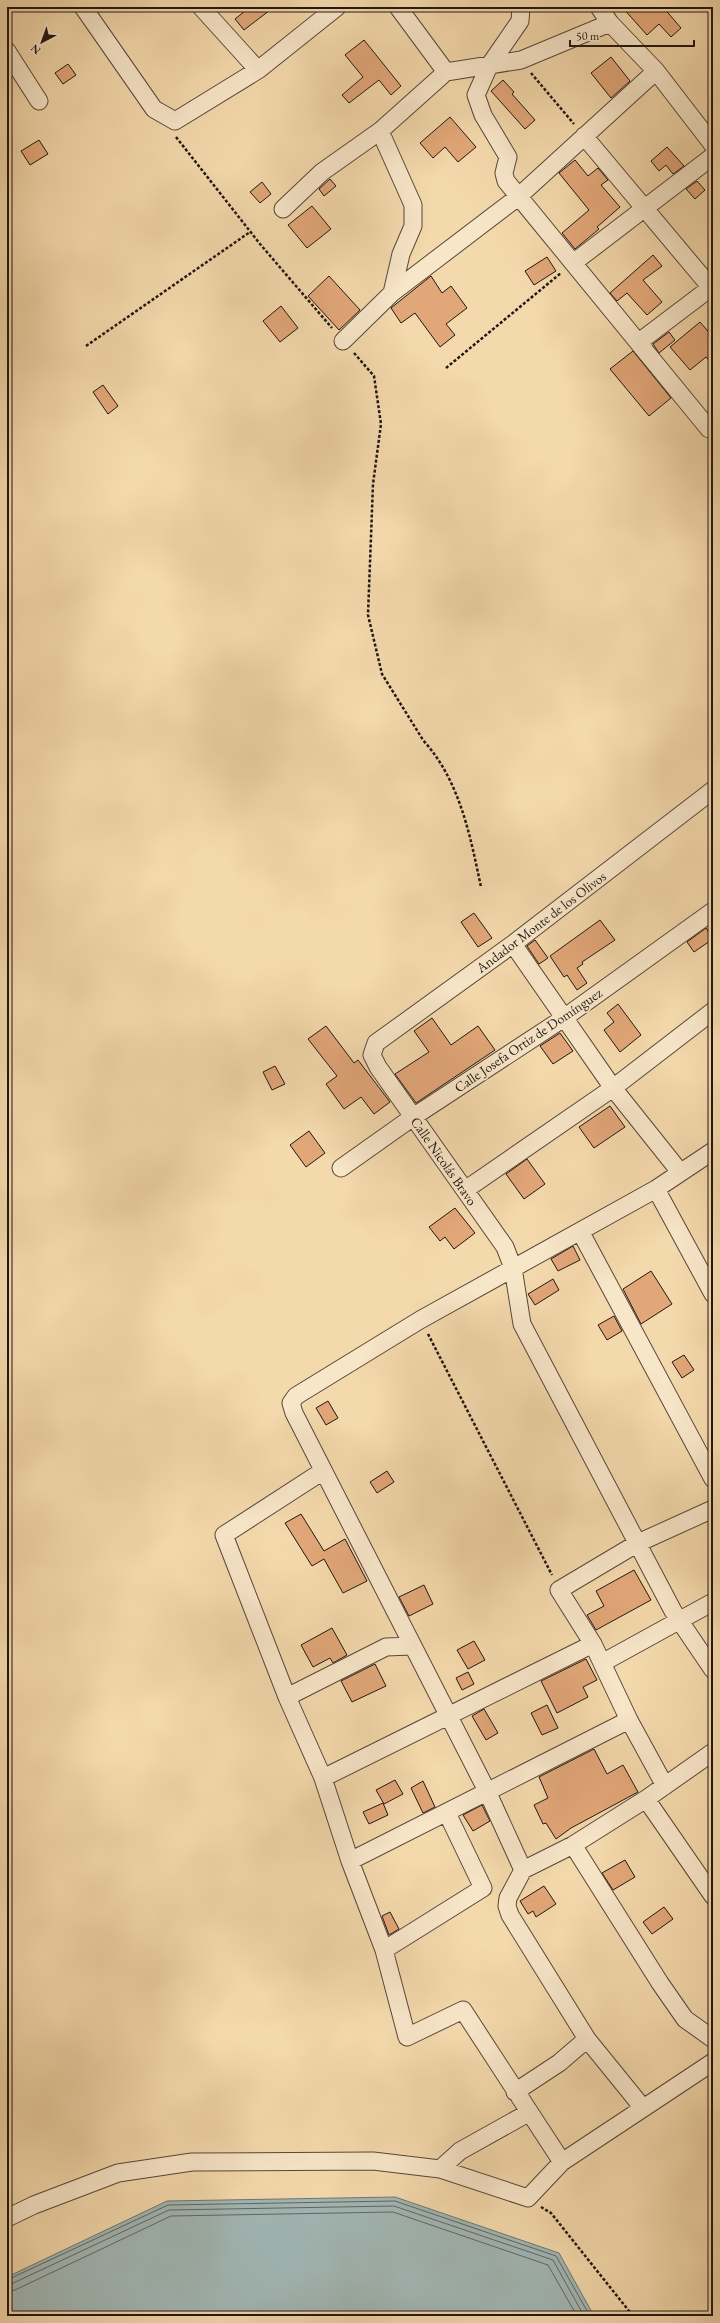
<svg xmlns="http://www.w3.org/2000/svg" width="720" height="2323" viewBox="0 0 720 2323" font-family="'EB Garamond',serif">
<style>
.water{fill:#a1b7b5;stroke:#6e7774}
.lines{fill:none;stroke-linecap:round;stroke-linejoin:round}
.shore{stroke:#616664;stroke-width:1}
.building{fill:#e2a779;stroke:#211612}
.minor-casing{stroke:#564738;stroke-width:19}
.path{stroke:#211612;stroke-width:2.5;stroke-dasharray:3 2;stroke-linecap:butt}
.minor{stroke:#f8e6c9;stroke-width:17}
.labels{text-anchor:middle;stroke-width:3.5;stroke-linejoin:round;paint-order:stroke}
.street-label{font-size:14px;fill:#211612;stroke:#f8e6c9}
</style>
<rect width="100%" height="100%" fill="#f4d9ac"/>
<filter id="stains"><feTurbulence type="fractalNoise" baseFrequency=".005" numOctaves="4"/><feColorMatrix values="0 0 0 0 .2 0 0 0 0 .09 0 0 0 0 .02 0 0 0 .5 -.17"/></filter>
<radialGradient id="worn" r=".72"><stop offset=".6" stop-color="#630" stop-opacity="0"/><stop offset="1" stop-color="#630" stop-opacity=".3"/></radialGradient>
<path class="water" d="M395,2197L559,2253L594,2316H7V2277L167,2201Z"/>
<g class="lines">
<path class="shore" d="M7,2280L168,2205L395,2201L556,2256L590,2316
M7,2286L169,2210L394,2206L553,2260L584,2316
M7,2292L15,2290L171,2216L393,2212L548,2265L577,2316"/>
</g>
<path class="building" d="M250,7H274L244,30L235,19Z
M622,7H663L681,28L671,37L659,24L647,35Z
M364,40L401,86L391,95L379,80L349,103L342,95L363,77L345,55Z
M611,57L630,81L611,98L591,73Z
M68,64L76,75L63,84L55,73Z
M503,80L514,92L512,94L535,120L525,129L491,91Z
M450,117L476,147L458,162L445,147L433,158L420,143Z
M39,140L48,154L30,165L21,151Z
M667,147L684,166L673,174L666,165L659,171L651,161Z
M575,160L588,176L598,168L608,180L601,185L620,207L597,227L599,229L575,249L562,233L589,210L559,173Z
M330,179L336,186L324,196L319,189Z
M697,181L705,190L695,199L686,189Z
M262,182L271,194L260,203L250,192Z
M312,206L331,229L307,248L288,225Z
M653,255L662,266L643,280L662,302L647,315L627,293L617,301L610,293Z
M547,257L556,271L534,285L525,271Z
M329,276L360,310L339,330L308,296Z
M431,276L442,293L451,286L467,308L446,324L455,335L440,347L415,313L401,323L391,308Z
M281,306L298,328L280,342L263,321Z
M700,322L713,337V365L706,357L690,370L670,347Z
M669,332L675,340L659,353L653,344Z
M633,351L671,398L649,416L610,369Z
M103,385L118,406L108,414L93,392Z
M474,913L492,938L478,947L461,922Z
M600,920L615,940L582,962L583,964L577,968L587,983L577,990L567,975L564,977L550,956Z
M706,928L713,939L694,952L687,942Z
M535,940L548,958L539,964L527,946Z
M618,1004L641,1035L620,1052L604,1030L614,1022L607,1013Z
M432,1018L451,1045L478,1026L495,1050L416,1103L395,1074L429,1052L414,1031Z
M326,1026L354,1063L358,1060L390,1102L374,1114L361,1097L344,1109L326,1084L337,1076L308,1039Z
M560,1033L573,1051L553,1064L540,1046Z
M275,1066L285,1084L272,1090L263,1072Z
M610,1106L625,1127L594,1148L579,1127Z
M309,1131L325,1153L306,1167L290,1145Z
M527,1159L545,1184L524,1199L506,1174Z
M455,1208L475,1233L454,1249L445,1237L440,1241L429,1227Z
M573,1246L580,1260L558,1271L551,1259Z
M651,1271L672,1304L641,1324L623,1289Z
M553,1279L559,1290L535,1305L528,1294Z
M614,1316L622,1331L607,1340L598,1325Z
M684,1355L694,1370L682,1378L672,1362Z
M328,1401L338,1418L326,1425L316,1408Z
M387,1471L394,1482L377,1493L370,1482Z
M301,1514L324,1551L345,1539L367,1581L343,1593L324,1559L312,1566L285,1523Z
M634,1570L651,1600L596,1630L587,1615L604,1606L596,1591Z
M424,1585L433,1604L409,1616L399,1597Z
M332,1628L347,1655L333,1663L330,1658L313,1667L301,1645Z
M474,1641L485,1660L468,1669L457,1650Z
M586,1659L597,1680L583,1687L588,1697L557,1713L541,1681Z
M375,1664L386,1686L352,1702L341,1681Z
M468,1672L474,1684L462,1690L456,1678Z
M547,1705L558,1728L542,1735L531,1713Z
M484,1709L498,1733L486,1740L472,1716Z
M594,1749L607,1774L623,1765L638,1792L571,1828L556,1839L546,1823L543,1824L534,1805L548,1798L539,1777Z
M395,1780L403,1794L384,1804L376,1790Z
M423,1781L435,1807L423,1813L411,1788Z
M383,1803L388,1815L369,1824L363,1812Z
M482,1805L490,1821L473,1831L463,1815Z
M625,1860L635,1877L613,1890L602,1873Z
M544,1886L556,1904L536,1917L533,1911L528,1914L520,1901Z
M664,1907L673,1919L652,1934L643,1922Z
M390,1912L399,1929L389,1935L382,1916Z"/>
<g class="lines">
<defs>
<path id="minor" d="M83,7L154,109L175,121L258,70L337,7
M201,7L258,70
M398,7L446,72
M521,7L520,21L489,66L476,95L483,115L508,157L504,173L506,181L709,429L713,425
M599,7L610,23L656,71L713,145
M7,51L39,101
M380,131L413,205V226L401,254L392,293
M584,136L713,290
M283,209L322,172L380,131L446,72L521,60L610,23
M573,263L713,156
M343,341L392,293L518,197L656,71
M639,342L713,286
M713,790L513,944L376,1043L372,1055L378,1067L505,1247L513,1268L522,1324L673,1611L713,1670
M513,944L613,1088L680,1172
M341,1168L413,1117L564,1018L713,911
M656,1189L713,1294
M465,1190L613,1088L713,1011
M580,1231L713,1479
M323,1471L224,1535L287,1697L323,1778L350,1861L384,1950L407,2037L463,2010L562,2162
M602,1663L713,1602
M287,1697L386,1647L412,1646
M323,1778L593,1644
M665,1786L629,1720L593,1644L559,1590L638,1543L713,1509
M646,1799L713,1896
M573,1845L660,1983L685,2019L713,2039
M350,1861L629,1720
M523,1870L487,1791L294,1413L291,1403L296,1396L420,1320L656,1189L713,1151
M384,1950L483,1888L447,1813
M587,2039L510,1915L507,1906L508,1898L523,1870L573,1845L646,1799L713,1752
M515,2092L559,2063L587,2039L643,2108
M440,2169L460,2151L528,2113
M7,2218L34,2205L118,2173L192,2162L373,2161L440,2169L528,2198L562,2162L713,2062"/>
</defs>
<use href="#minor" class="minor-casing"/>
<path class="path" d="M531,73L574,124
M176,137L260,244L332,328
M86,346L250,232
M354,353L374,376L381,424L373,484L368,615L382,674L423,740C460,781 470,835 481,887
M446,368L561,273
M428,1334L552,1575
M541,2207L551,2213L633,2316"/>
<use href="#minor" class="minor"/>
</g>
<g class="labels">
<g class="street-label">
<text transform="translate(541 922) rotate(-37)" y="5">Andador Monte de los Olivos</text>
<text transform="translate(528 1040) rotate(-34)" y="5">Calle Josefa Ortiz de Domínguez</text>
<text transform="translate(444 1161) rotate(55)" y="5">Calle Nicolás Bravo</text>
</g>
</g>
<rect width="720" height="2323" fill="none" stroke="#f4d9ac" stroke-width="24"/>
<rect x="8" y="8" width="704" height="2307" fill="none" stroke="#211612" stroke-width="2"/>
<rect x="12" y="12" width="696" height="2299" fill="none" stroke="#211612"/>
<g transform="translate(42 42) rotate(221)" stroke="#f8e6c9" stroke-width="3" paint-order="stroke">
<path d="M0-3L7 15L0 10L-7 15Z" fill="#211612"/>
<text y="-6" font-size="11" font-weight="bold" text-anchor="middle" fill="#211612">N</text>
</g>
<path d="M570 40v6h124v-6" fill="none" stroke="#211612" stroke-width="2"/>
<text x="576" y="40" font-size="12" fill="#211612" stroke="#f8e6c9" stroke-width="3" paint-order="stroke">50 m</text>
<rect width="100%" height="100%" filter="url(#stains)"/>
<rect width="100%" height="100%" fill="url(#worn)"/>
</svg>
